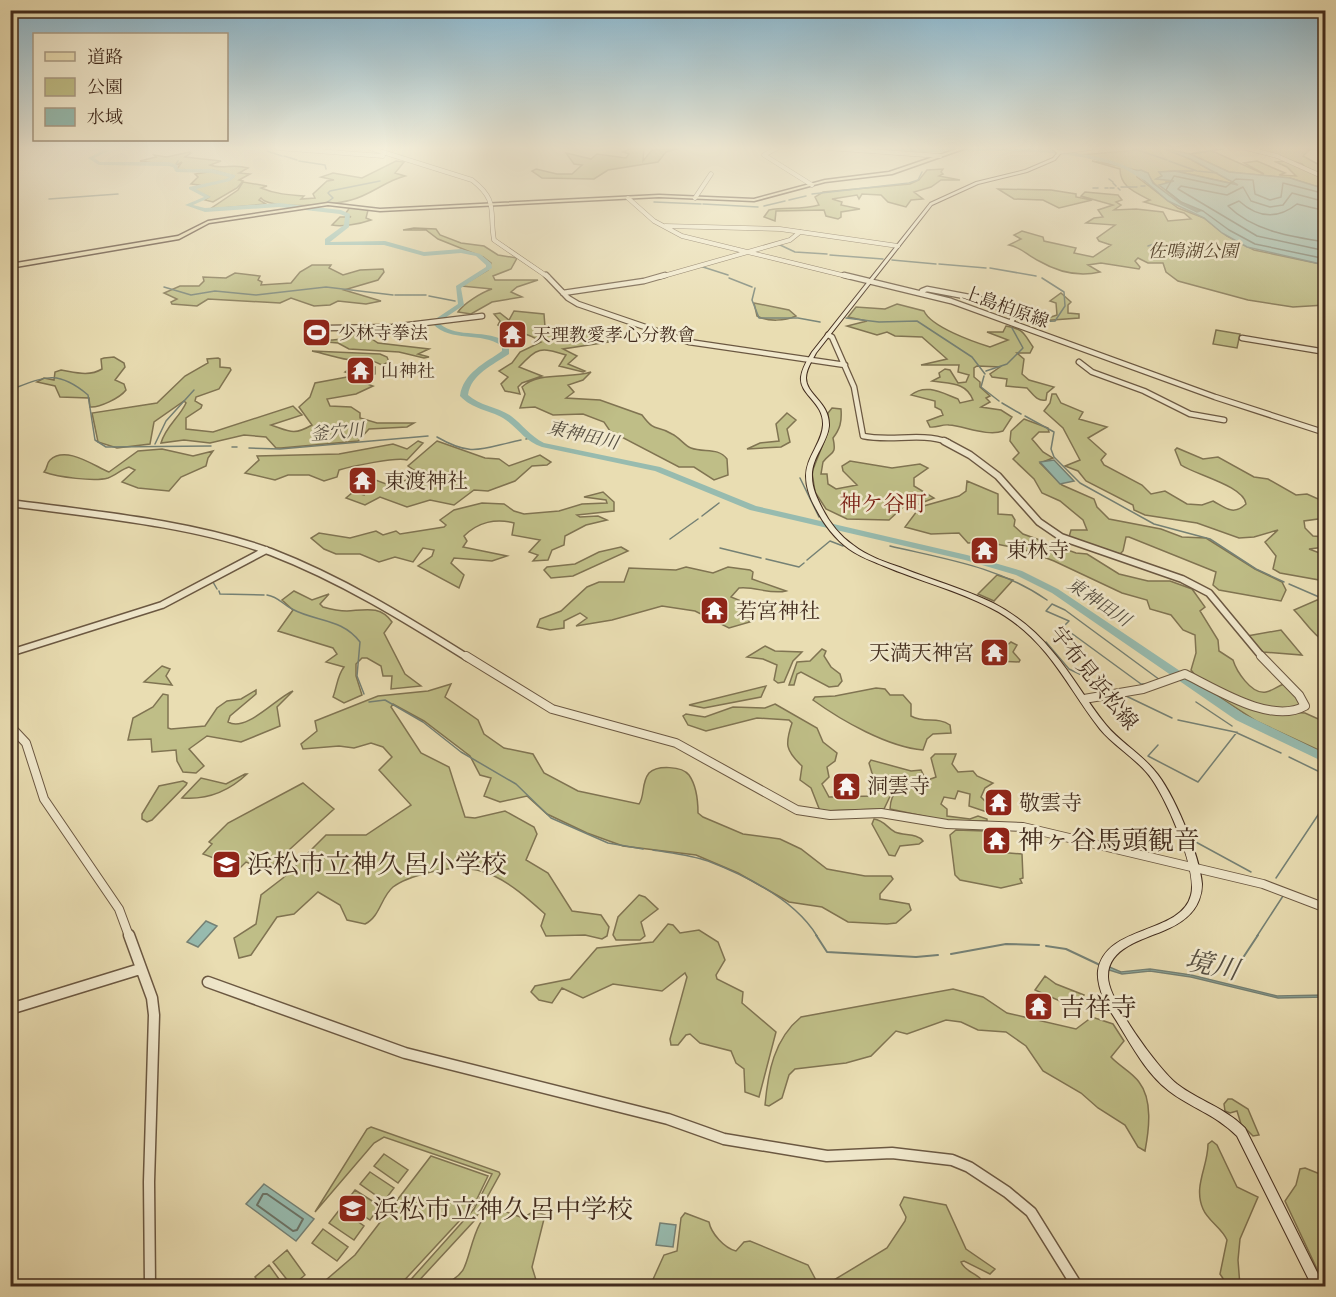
<svg xmlns="http://www.w3.org/2000/svg" width="1336" height="1297" viewBox="0 0 1336 1297" font-family="'IM FELL Great Primer','Noto Serif JP',serif">
<style>
.green{fill:#bfbe87;stroke:#807452;stroke-width:1.5}
.water{fill:#97bbaf;stroke:#758175;stroke-width:1.5}
.lines{fill:none;stroke-linecap:round;stroke-linejoin:round}
.shore-far1{stroke:#6c7366;stroke-width:1.5}
.shore{stroke:#6c7366;stroke-width:2}
.stream-far1{stroke:#758175;stroke-width:1.5}
.stream{stroke:#758175;stroke-width:2}
.river{fill:#97bbaf;fill-rule:evenodd}
.tertiary-far4-casing{stroke:#6b5842;stroke-width:5}
.tertiary-far3-casing{stroke:#6b5842;stroke-width:7}
.tertiary-far2-casing{stroke:#6b5842;stroke-width:9}
.tertiary-far1-casing{stroke:#6b5842;stroke-width:10}
.tertiary-casing{stroke:#6b5842;stroke-width:13}
.secondary-casing{stroke:#412b1d;stroke-width:2}
.primary-casing{stroke:#412b1d;stroke-width:3}
.tertiary-far4{stroke:#f1e9cd;stroke-width:4}
.tertiary-far3{stroke:#f1e9cd;stroke-width:4.5}
.tertiary-far2{stroke:#f1e9cd;stroke-width:6}
.tertiary-far1{stroke:#f1e9cd;stroke-width:8}
.tertiary{stroke:#f1e9cd;stroke-width:10}
.secondary{fill:#f1e9cd;fill-rule:evenodd}
.primary{fill:#e9ddb2;fill-rule:evenodd}
.labels{text-anchor:middle;stroke-width:5;stroke-linejoin:round;paint-order:stroke}
.far-park-label{font-size:18px;font-style:italic;fill:#5a4832;stroke:#f1e9cd}
.far-street-label{font-size:18px;fill:#412b1d;stroke:#f1e9cd}
.far-poi-label{font-size:18px;fill:#412b1d;stroke:#f1e9cd;text-anchor:start}
.far-water-label{font-size:18px;font-style:italic;fill:#564f42;stroke:#f1e9cd}
.poi-label{font-size:21px;fill:#412b1d;stroke:#f1e9cd;text-anchor:start}
.street-label{font-size:21px;fill:#412b1d;stroke:#f1e9cd}
.neighbourhood-label{font-size:22px;fill:#7a1f14;stroke:#f1e9cd}
.near-poi-label{font-size:26px;fill:#412b1d;stroke:#f1e9cd;text-anchor:start}
.near-water-label{font-size:27px;font-style:italic;fill:#564f42;stroke:#f1e9cd}
</style>
<rect width="100%" height="100%" fill="#e9ddb2"/>
<filter id="stains"><feTurbulence type="fractalNoise" baseFrequency=".00333" numOctaves="4"/><feColorMatrix values="0 0 0 0 .2 0 0 0 0 .09 0 0 0 0 .02 0 0 0 .5 -.17"/></filter>
<radialGradient id="worn" r=".72"><stop offset=".6" stop-color="#630" stop-opacity="0"/><stop offset="1" stop-color="#630" stop-opacity=".3"/></radialGradient>
<path class="green" d="M632,148H644L643,161L652,150L680,148L666,152L658,162L608,170L594,179L542,178L532,171L536,169L557,174H572L582,165L574,164L566,153L591,159L597,154L626,158L629,154L623,152Z
M1135,148H1162L1181,154L1239,185L1175,171L1159,172L1163,176L1156,179H1175L1172,182H1166L1167,191L1185,205L1200,211L1197,212C1184,205 1151,188 1148,173L1127,168L1137,173V177L1178,208L1204,218L1227,236L1254,250L1325,265V305L1293,307L1248,300L1178,281L1166,272L1163,263H1148L1138,258L1135,261L1140,267L1139,269L1101,263L1088,265L1100,272C1079,277 1058,272 1039,261C1028,256 1021,247 1009,245L1021,239L1014,235L1022,231L1043,237L1044,241L1076,248L1074,253L1093,257L1111,245L1099,241L1097,238L1115,225L1086,223L1094,218L1103,217L1098,210L1113,205L1081,196L1085,192L1118,195L1122,200L1116,202L1121,205L1114,210L1136,209L1163,212L1168,221L1191,219L1184,213L1144,202L1150,200C1135,192 1120,187 1120,169L1092,161L1121,166L1080,155L1138,150Z
M1250,148H1320L1309,150L1303,156L1325,168V189L1290,178L1229,172L1190,154L1212,151L1264,174L1244,163L1257,161L1285,173L1279,175L1296,176L1287,167L1276,162L1286,161L1311,172L1302,164Z
M189,152L191,153L185,157L221,161L210,165C222,170 232,163 248,168L239,173L250,174L239,180L243,181L237,188L213,202L205,200L209,197L192,189L199,185L191,184L198,177L195,174L214,171L232,177L228,180L234,176L213,170H176L182,162L175,166L140,161L156,157L154,155L167,157Z
M396,161L404,162L395,173L405,176C385,181 371,195 351,200C333,205 270,210 261,198L259,200L266,204L210,209L238,190L243,182L267,186L261,188C275,194 289,195 304,196L301,199L315,198L313,194L327,181L334,180L321,177L333,173L362,178Z
M943,169L941,172L943,174L939,176L960,180H941L931,187L914,192L923,199L911,200L906,207L888,202L881,195L862,194L859,199L857,195L832,199L842,202L841,205L860,209L841,212V217L838,219L826,216L824,210L776,211L775,221L764,217L769,210C786,207 802,210 819,205L815,197L823,192L910,184L919,180L927,170Z
M998,189L1051,190L1076,194V197L1092,200L1059,208L1043,200L1014,199Z
M351,206L368,210L366,218L371,220C360,224 342,227 332,225L340,217H351L345,214Z
M414,228L436,229L440,235L461,243L484,246L498,255L517,258L511,269L493,276L495,280H538L517,287L511,292L522,297L492,302L471,314L458,312C463,304 482,292 492,289L461,286L488,270L491,263L483,257L438,239L426,230H403Z
M312,265H331L329,268L343,275L360,270L383,269L384,272L378,280L344,290L381,301L366,304L338,301L330,305L314,306L291,298L280,303L208,299L197,306L172,304L171,302L177,299L164,293L180,286H199L204,281L203,277L226,278L235,273L260,276L258,280L262,282L261,285L291,283L300,272Z
M1061,293L1071,302L1068,305V313L1079,314V318L1039,321L1057,315L1056,303L1050,301Z
M754,303L789,310L796,316C785,321 768,322 757,316Z
M897,304L924,311C931,327 974,342 990,347L1008,340L987,332H1003L1006,326C1024,329 1024,334 1033,347L1030,353H1017L1024,359L1022,374L1029,380L1054,387L1047,393L1046,400C1037,402 1033,394 1027,388L1006,386L1007,379L992,377L990,374L1000,367L977,366L974,368V377L980,382V387L990,396L986,398L990,402L981,407L1001,410L1012,417L1003,431C988,437 964,426 949,425C942,424 937,428 930,427L927,421L943,415L941,410L935,407V401L911,395C926,383 942,393 958,399L960,403L973,400C966,382 951,384 932,381L940,377L939,373L945,369L950,370L958,383L966,382L969,375L958,372L959,365H921L947,359L922,337L895,336L887,332L877,335L847,326L867,321L848,317L856,307L885,309Z
M514,311L544,314L545,327H572L578,332L604,334L609,342L563,349L577,356L568,364L585,371L583,372L559,366L566,355C540,347 538,347 519,367L542,376L522,383L518,387L520,394L505,391L501,384L508,377L499,371L512,363L520,352L541,342C527,331 513,333 498,325L500,321L494,314L500,313L509,320Z
M359,328H382L370,333L369,337L378,343L429,349L418,354L429,357L424,358L399,352L349,349L338,343L315,341C332,339 348,343 359,328Z
M1216,330L1240,334L1237,348L1213,344Z
M312,351L380,354L387,357L389,362L382,365C365,356 358,363 340,358C331,356 322,353 312,351Z
M104,358L114,357L124,363L125,367L115,380L124,384L126,390C120,398 99,408 90,407L89,398L60,397L55,386L37,382L44,378L54,380L55,372L61,370C74,372 89,377 102,369L101,359Z
M218,358L220,359V367L230,368L231,370L219,389L196,397L195,401L202,405L201,408L186,418V429L213,432L293,406L302,415L271,425C289,431 293,436 312,425L299,407L310,397L315,383L347,377L373,386L356,394L327,399L330,406L351,407L360,413V418L377,423H414L407,427L369,429L358,441L281,448H276L266,437L244,435L210,443L184,440L161,443C166,426 179,418 186,403L184,401L154,422L150,444L117,448L98,442L92,413L157,403L185,376L208,363L207,359Z
M350,360H366L364,367H375V374L363,378L345,372L351,368Z
M591,372L583,380L568,385L574,392L566,398L600,400L642,415C656,434 656,424 672,434C679,437 685,446 691,448C704,453 718,447 727,459L728,475L714,480L694,467H679L610,431L604,422L583,414L553,415L535,407L520,408L525,394L522,387C538,371 570,379 591,372Z
M1052,394H1056L1061,403L1083,412L1079,419L1107,427L1088,438L1106,454L1101,460L1104,465L1142,485L1151,494L1165,491L1187,504L1202,505L1213,501C1226,508 1233,516 1246,504C1244,486 1196,475 1181,465L1175,450L1177,448L1203,459L1218,457L1254,477L1268,479L1296,495L1307,494L1325,502V518L1304,521L1305,528L1313,536L1325,537V547L1309,549L1325,555V581L1280,573L1273,569L1276,556L1265,542L1278,530L1254,537L1239,538L1197,523L1145,515L1134,510L1133,505L1086,481L1078,471L1065,466L1080,460L1063,428L1044,411L1050,403Z
M832,408L841,409C842,422 840,429 833,438C837,456 831,451 823,462L821,474H827L828,484L836,489L857,485L843,471L842,466L850,461L892,468L920,464L928,468L914,478V486L934,498L911,507H903L889,520L847,519L826,509L815,492L812,472L828,431V413Z
M787,413L796,420L787,429L790,442L781,447L747,449L760,443L779,441L776,424Z
M1024,419L1048,428L1049,432H1039L1032,439L1043,452L1053,458L1040,463L1062,485L1094,499L1097,507L1109,519L1161,529L1182,537L1206,538L1255,569L1282,582L1286,590L1281,601L1219,590L1213,585L1216,572L1129,537H1126L1123,551L1120,554L1091,547L1069,537L1071,530H1087L1083,520L1060,501L1042,493L1034,479L1013,459L1019,453L1010,441L1011,431Z
M418,441L423,443L407,460C396,457 352,466 339,470L337,477L324,481L309,475H288L275,480L245,473L259,460L257,456L339,454L393,444L407,449Z
M437,441L485,458L499,459L509,466L540,455L551,462L547,465L532,466L515,481L488,491L474,490L454,505L430,500L407,507L380,497L365,505L346,498L353,492L364,495L363,488L370,478L386,484L395,477L404,481L414,477L410,473L414,470L408,466Z
M162,449L193,456L213,451L208,458L206,466L181,477L169,491L138,488L122,482L135,470L129,467C122,469 116,475 108,478C94,482 58,477 44,472C48,468 46,464 50,460C66,445 94,466 109,472L138,451Z
M967,481L998,494V514L1012,515L1015,520L1014,526L1023,534L1076,553L1087,554L1119,574L1148,581H1170L1192,589L1205,607L1200,611L1218,640L1219,651L1233,660C1236,670 1251,695 1266,692C1272,691 1278,686 1284,684L1300,700V707L1266,709L1243,702L1195,675L1191,670L1196,653L1195,635L1183,630L1171,615L1150,609L1147,600L1122,593L1054,561L1025,550L987,542L968,543L959,533L931,534L905,527L920,507L959,496L966,491Z
M603,492L614,502V511L577,515L580,517L598,516L607,520L586,525L565,536L564,545L552,550L548,560L533,561L538,555L529,552L540,540L512,535L514,523C496,518 478,522 464,536L467,541L463,547L507,556L492,561L454,558L451,563L464,575L459,588L418,566L432,556L434,550L423,548L413,562L395,557L379,562L360,554H336L324,549L311,538L319,533L350,538L376,531L383,535L396,531L400,534L444,527L446,525L440,520L454,510L482,503L504,504L514,511L524,514L559,511L582,504L607,503L606,500L584,497Z
M621,547L628,551L573,576L551,578L544,570L547,567L575,564L599,552Z
M686,567L713,573L728,567L750,570L753,572L752,579L786,591C770,595 755,586 739,588L731,597L748,604L742,615L750,622L729,628L695,611L662,606L612,620L576,626L587,618L580,613L564,621V628L550,630L537,627L540,619L561,611L587,587L599,582H624L629,568L676,570Z
M997,575L1013,580L994,601L978,594Z
M294,591L312,600L329,594L320,604L323,607C330,609 339,611 347,611C365,610 380,605 392,622L384,633L405,674L421,686L391,689L392,676H383L381,666L367,658H362L356,664V676L362,695L344,703L333,697C337,687 337,676 344,667L326,662L337,654L333,648L278,631L293,610L282,600Z
M1317,600L1325,601V642C1311,633 1305,621 1294,610Z
M1281,630L1302,655L1263,652L1247,636Z
M1003,641L999,646L1004,648L1011,642L1017,645L1013,652L1020,660L1019,662L996,661L984,652L987,644Z
M765,646L775,651L802,652L793,661L784,682L778,683L774,680L777,665L763,659L747,657Z
M822,649L826,651L824,656L831,667L840,674L842,681L838,686L829,687L801,672L797,674L794,685H789L797,662L810,661Z
M162,666L170,669L166,676L172,685L144,682Z
M1201,683L1254,710L1305,713L1325,722V753L1256,721L1199,684Z
M451,684L445,697L478,720L484,734L504,748L533,754L544,773L578,791L639,804C645,796 641,783 649,773C657,765 682,766 689,775C696,785 698,801 698,813L703,817L743,834L780,839L801,849L827,869L865,876H891L893,879L880,894V899L909,904L911,910L896,923L887,924L848,922L822,907L789,902L738,873L696,855L623,846L587,833L547,814L527,796L500,802L484,796L491,778L480,775L470,756L424,721L393,704L391,707L421,753L449,767L465,817L475,818L505,811L534,827L537,834L526,860L548,873L572,911L601,915L609,927L607,936L602,939L585,935L546,936L541,926L545,914C508,881 483,859 431,872C419,875 403,879 393,887C381,897 380,917 365,924L347,920L340,905L318,892L294,914L277,917L251,955L239,958L234,938L256,924L261,895L283,878L326,835H366L411,805L379,770L392,757L383,747L371,743L354,748L339,746L303,749L301,744L317,731L315,721L378,696L428,691Z
M766,686L761,697L704,708L689,705Z
M876,688L885,689L890,695H903L911,704V716C925,724 937,716 950,725L951,733L933,734L927,739L923,750C888,747 842,721 813,700L815,697L835,696Z
M256,690V694L230,716L228,722C246,733 277,697 293,691L277,707L280,726L241,742L207,736L189,749L204,766L196,773L183,772L177,761L176,750L152,752L151,739L128,740L133,718L153,707L163,694L168,695V728L171,729L205,726L217,708L227,701L241,699Z
M775,704L817,728L823,742L837,753L835,761L827,767L829,777L822,784L829,797L875,796L877,790L869,763L871,760L911,771L921,770L924,776L894,788L884,809L820,811L811,788L800,780L802,766C785,750 785,744 792,723L789,720L757,718L706,731L688,725L683,716L686,714L705,717L733,707L765,708Z
M935,754H956L952,764L958,772L973,771L977,776L993,783L985,788L981,797L989,805L987,812L969,806L970,794L958,791L955,799L944,797L941,804L947,809V816L970,819L978,816L987,819V821H947L890,809C891,780 916,786 936,777L931,758Z
M245,774H247C228,792 207,800 182,798L201,778L226,784Z
M183,781L187,783L186,785L152,820L147,822L142,819V814L159,786Z
M303,783L334,809L267,870L246,862L240,868L203,854L212,844L209,842L228,823Z
M874,819C884,820 887,828 895,832C904,836 917,833 923,841L919,844L900,846L895,856L889,855L872,824Z
M956,830L985,831V851L1022,854L1023,878L1020,879L1022,883L1001,888L960,880L955,875L950,835Z
M639,895L645,897L658,909L641,922L645,936L640,940H616L613,935L618,917Z
M668,924L673,925L680,933L699,930L718,942L725,960L716,975L717,979L743,992L742,1003L776,1032L759,1097L745,1092L744,1069L736,1063L731,1051L700,1043L690,1034L686,1035L678,1045H671L670,1039L687,977L685,973L662,991L613,984L583,998L562,988L552,1003L539,1000L531,992L535,986L570,979L597,948L653,942Z
M1045,976L1056,984L1084,995L1078,1009L1035,990Z
M953,989L983,997L1007,1013L1076,1029L1092,1017L1113,1024L1124,1041L1111,1057C1119,1066 1132,1072 1139,1082C1153,1100 1149,1130 1145,1151L1138,1147L1125,1125L1098,1108L1081,1093L1043,1071L1026,1046L1006,1032L978,1030L961,1022L946,1020L907,1034L896,1031L871,1056L846,1063L795,1069L789,1075L782,1098L769,1106L765,1105C768,1072 774,1039 801,1017Z
M1228,1099H1232L1248,1109L1259,1135L1253,1136L1241,1124L1237,1111L1230,1113L1225,1111L1224,1104Z
M371,1127L499,1172L500,1174L474,1221L414,1286H405L474,1209L492,1174L384,1137L374,1143L315,1212L367,1129Z
M1212,1141L1217,1145L1237,1187L1258,1197L1240,1239L1238,1260L1240,1286H1228L1220,1274L1227,1240C1222,1228 1208,1221 1203,1209C1193,1186 1208,1167 1208,1144Z
M384,1154L408,1170L398,1183L374,1166Z
M431,1156L488,1176L474,1205L399,1286H319L355,1255Z
M1305,1168L1325,1176V1286L1285,1201L1296,1185L1300,1169Z
M370,1172L394,1188L384,1201L360,1184Z
M355,1190L380,1206L370,1220L345,1203Z
M904,1197L946,1205L966,1249L995,1269L990,1274L964,1261L961,1262C965,1273 982,1274 985,1286H650L664,1255L677,1251L681,1218L685,1213L709,1222C711,1233 724,1248 736,1251L744,1242L750,1241L808,1265L818,1284L824,1286L887,1248L905,1221L906,1217L900,1205Z
M340,1209L364,1226L354,1240L329,1223Z
M498,1209L523,1218L534,1211L545,1215L532,1267L536,1280L559,1286H439C448,1283 457,1279 463,1270C472,1254 474,1213 498,1209Z
M323,1229L348,1247L337,1261L312,1243Z
M287,1250L305,1275L292,1286L273,1262Z
M269,1265L284,1286H261L255,1277Z"/>
<path class="water" d="M1162,148L1190,154L1229,172L1290,178L1325,189V265L1247,247L1222,233L1204,218L1168,201L1133,171L1141,170L1148,173L1153,183L1181,204L1197,212L1200,211L1185,205L1159,185L1174,181L1156,179L1162,176L1159,172L1175,171L1238,185L1190,159Z
M1054,460L1074,481L1060,484L1040,462Z
M206,921L217,926L198,947L187,942Z
M1107,966L1121,972L1150,969L1191,975L1277,996L1325,995V997L1278,998L1191,977L1150,971L1122,974L1106,969Z
M264,1184L314,1219L296,1241L246,1204Z
M660,1223L676,1225L673,1247L656,1245Z"/>
<g class="lines">
<path class="shore-far1" d="M1326,194L1283,183L1281,197L1270,200L1255,194L1253,180L1236,179L1226,187L1174,176L1166,190L1181,202L1203,211L1229,230L1255,244L1326,259
M1326,202L1292,193L1283,205L1270,207L1251,201L1243,187L1227,195L1181,186L1178,189L1257,236L1326,251
M1326,211L1297,204C1277,220 1258,218 1239,201L1228,206C1253,231 1292,237 1326,242"/>
<path class="shore" d="M263,1194H267L303,1219L297,1230L293,1231L257,1205Z"/>
<path class="stream-far1" d="M1132,148L1167,160
M267,151L282,156
M1194,153L1223,149
M284,156L297,160
M299,161L325,165L326,169
M1169,161L1197,171L1217,173
M175,166L178,161
M1177,171H1193
M1109,179L1113,182
M1113,183L1116,186
M1141,186H1145
M1121,187H1137
M1093,188H1098
M1105,188H1108
M1110,188H1114
M1118,188L1120,190
M812,194L909,183L918,180L922,172
M49,199L118,194
M789,200L806,196
M654,202L701,204
M326,203L333,198L328,193L330,191L380,181
M703,204L758,207
M764,206L785,201
M313,210L321,205
M778,244L795,252L827,254
M1148,246L1162,241
M830,255L883,259
M892,260L936,264
M939,264L986,268
M703,267L728,275
M990,268L1036,276
M729,278L752,287
M164,287L191,295L215,291L256,295L326,287L393,295
M755,288L752,300L759,318H798L820,322
M395,295H426
M429,296L455,301
M846,318L879,322L917,321L972,357L985,374
M1034,322L1055,321L1065,306L1064,292L1042,278
M986,371L1007,364L1023,348L1012,328
M984,376L981,387L999,401
M10,390C44,377 57,369 88,395L95,440L106,447L211,446
M1002,403L1021,414
M1025,416L1054,432L1051,449L1054,457L1080,483L1154,524L1210,539L1256,569L1284,582
M437,437C473,458 482,448 521,440
M526,439L529,438
M155,444L166,421L194,390
M232,447H237
M249,448L280,449L428,436
M800,478L819,517
M702,516L719,503
M670,539L698,519
M890,546C945,559 1000,567 1047,600
M720,548L761,558
M766,559L799,567L804,563
M807,560L830,541L843,546
M213,582L217,589
M1289,584L1326,600
M219,591L220,594L264,595
M267,595C279,597 282,604 292,609C316,622 342,618 360,642L357,676L364,694
M1046,642L1069,669L1115,691
M1146,684H1141L1063,627L1069,621L1046,611L1052,604L1065,610L1160,680
M1124,695L1172,718
M369,702L385,700L423,722L461,752L516,784L551,818L608,843L643,849
M1196,702L1232,726
M1178,720L1235,732L1281,753
M1158,745L1148,756L1198,782L1237,732
M1289,757L1326,775
M1194,841L1251,872
M653,850C671,853 691,855 708,861C747,876 795,900 817,936
M1276,878L1326,803
M1257,936L1283,896"/>
<path class="stream" d="M816,935L827,952L916,957L938,955
M1046,946L1066,949L1102,966
M951,954L1006,944L1039,945
M1229,979L1258,935"/>
<path class="river" d="M88,148L108,149V151L94,158L100,162H169L177,165L178,169H212L235,175V177L230,181L196,189L211,197L193,205L205,208L279,203L341,210L350,214L349,227L330,242L385,241L424,252L461,249L480,254L491,263L492,268L461,288L464,305L442,320L440,324C458,339 486,328 509,343V354C493,365 471,374 468,395C480,406 498,407 511,416C523,425 530,436 544,443L660,467L756,506L967,555L1022,571L1058,589L1244,714L1326,754V763L1236,720L1052,593L1016,575L965,560L750,510L655,471L542,447C524,441 518,427 503,418C489,410 472,409 460,396C463,373 485,363 502,351V346C481,331 451,343 433,324L437,318L458,304L456,286L486,267V265L476,256L461,253L424,256L384,245H325V239L344,225L345,216L340,214L279,207L205,212L185,205L204,197L189,189V187L226,179L229,177L212,173L176,172L173,167L169,166L99,165L88,158L101,151Z
M974,148C1028,149 1104,146 1149,179L1144,180C1136,176 1128,170 1120,167C1064,147 993,151 934,152C918,152 884,155 871,150L873,149Z"/>
<defs>
<path id="tertiary-far4" d="M278,148L383,156
M370,148L472,180C499,201 489,211 494,240L548,277
M777,148L764,155L812,185
M827,148L940,156
M1246,148L1277,156L1326,178
M1059,152L1091,148
M628,198L654,221L682,236L850,277
M695,198L711,174
M665,226L780,229L898,246
M660,277L790,240L800,232"/>
<path id="tertiary-far3" d="M546,275L568,298L578,304L689,342L845,365
M844,275L951,301L1215,397L1326,433
M922,291L927,289L980,299L1015,315L1012,320
M563,293L644,281L665,275
M328,328L392,327L482,316
M828,335L832,337L854,387L863,436C891,442 920,432 948,442
M1242,338L1326,352
M1079,362L1092,372L1144,391L1190,414L1224,420"/>
<path id="tertiary-far2" d="M944,441L970,455L998,476L1039,522L1061,537L1182,579L1209,593L1263,658
M10,503C92,514 193,523 271,552C341,579 404,618 468,658
M10,653L162,605L266,550"/>
<path id="tertiary-far1" d="M466,656L552,709L676,743L797,810L830,815L881,813L947,824L1023,827L1263,884L1326,908
M1084,699L1143,689L1185,674C1216,689 1271,725 1305,706L1299,695L1261,656
M10,726L26,743L44,799L119,909L129,936"/>
<path id="tertiary" d="M129,935L152,998L154,1015L149,1182L150,1286
M208,982L405,1053L668,1119L724,1139L827,1156L892,1153L952,1160L969,1167L1007,1192L1031,1212L1077,1286
M10,1009L140,969"/>
<path id="secondary" d="M1051,148H1055L1061,153L1055,160L1027,172L978,184L932,205L816,353C812,361 806,369 806,378C806,395 830,402 829,426C827,444 811,458 812,477C812,488 817,498 822,508C829,522 840,536 853,545C867,556 885,562 902,568C932,580 964,589 993,603C1016,615 1036,631 1052,651C1072,674 1087,702 1106,725C1120,742 1140,753 1154,770C1173,791 1200,856 1202,884C1202,890 1201,895 1199,900C1193,916 1178,925 1163,931C1142,940 1108,948 1108,976C1107,999 1158,1069 1177,1084C1199,1101 1224,1107 1245,1128L1324,1286H1312L1237,1136C1215,1114 1191,1108 1169,1091C1147,1074 1133,1048 1119,1025C1115,1018 1109,1010 1105,1002C1101,993 1097,981 1098,971C1105,924 1181,935 1191,895C1198,870 1165,794 1148,774C1134,757 1114,746 1100,729C1080,704 1066,677 1046,653C1030,634 1013,619 991,608C957,590 919,581 884,566C872,561 860,557 849,549C835,539 823,523 815,507C810,498 806,487 806,476C806,457 822,443 823,425C824,402 799,395 801,377C802,368 808,359 812,352L930,203L976,182L1025,170L1053,158L1057,153Z"/>
<path id="primary" d="M960,148H966L892,174L825,182L754,201L659,197L380,211L328,205L209,223L179,239L10,268V264L178,236L208,221L328,203L380,209L659,195L754,199L825,180L889,172Z"/>
</defs>
<use href="#tertiary-far4" class="tertiary-far4-casing"/>
<use href="#tertiary-far3" class="tertiary-far3-casing"/>
<use href="#tertiary-far2" class="tertiary-far2-casing"/>
<use href="#tertiary-far1" class="tertiary-far1-casing"/>
<use href="#tertiary" class="tertiary-casing"/>
<use href="#secondary" class="secondary-casing"/>
<use href="#primary" class="primary-casing"/>
<use href="#tertiary-far4" class="tertiary-far4"/>
<use href="#tertiary-far3" class="tertiary-far3"/>
<use href="#tertiary-far2" class="tertiary-far2"/>
<use href="#tertiary-far1" class="tertiary-far1"/>
<use href="#tertiary" class="tertiary"/>
<use href="#secondary" class="secondary"/>
<use href="#primary" class="primary"/>
</g>
<linearGradient id="sky" x2="0" y2="1"><stop stop-color="#87b7d1"/><stop offset="0.45" stop-color="#f5f0dc"/><stop offset="1" stop-color="#f5f0dc" stop-opacity="0"/></linearGradient>
<rect width="1336" height="329" fill="url(#sky)"/>
<defs>
<symbol id="stadium-square" viewBox="-11 -11 22 22"><rect x="-9" y="-9" width="18" height="18" rx="4" fill="#8f2418" stroke="#f1e9cd"/><path d="M0-5a6.5 5 0 1 0 0 10a6.5 5 0 1 0 0-10ZM-3.5-1.8h7v3.6h-7Z" fill="#fff"/></symbol>
<symbol id="temple-square" viewBox="-11 -11 22 22"><rect x="-9" y="-9" width="18" height="18" rx="4" fill="#8f2418" stroke="#f1e9cd"/><path d="M0-6L5-2H3V0L6.5 2.5H4V6H1.5V3h-3V6H-4V2.5H-6.5L-3 0V-2H-5Z" fill="#fff"/></symbol>
<symbol id="school-square" viewBox="-11 -11 22 22"><rect x="-9" y="-9" width="18" height="18" rx="4" fill="#8f2418" stroke="#f1e9cd"/><path d="M0-5L7-2L0 1L-7-2ZM-4 1L0 2.5L4 1V4Q0 6-4 4Z" fill="#fff"/></symbol>
</defs>
<g fill-rule="evenodd">
<use href="#stadium-square" x="300" y="316" width="33" height="33"/>
<use href="#temple-square" x="496" y="318" width="33" height="33"/>
<use href="#temple-square" x="344" y="354" width="33" height="33"/>
<use href="#temple-square" x="346" y="464" width="33" height="33"/>
<use href="#temple-square" x="968" y="534" width="33" height="33"/>
<use href="#temple-square" x="698" y="594" width="33" height="33"/>
<use href="#temple-square" x="978" y="636" width="33" height="33"/>
<use href="#temple-square" x="830" y="770" width="33" height="33"/>
<use href="#temple-square" x="982" y="786" width="33" height="33"/>
<use href="#temple-square" x="980" y="824" width="33" height="33"/>
<use href="#school-square" x="210" y="848" width="33" height="33"/>
<use href="#temple-square" x="1022" y="990" width="33" height="33"/>
<use href="#school-square" x="336" y="1192" width="33" height="33"/>
</g>
<g class="labels">
<g class="far-park-label">
<text x="1193" y="257">佐鳴湖公園</text>
</g>
<g class="far-street-label">
<text transform="translate(1006 307) rotate(20)" y="6">上島柏原線</text>
</g>
<g class="far-poi-label">
<text x="338" y="339">少林寺拳法</text>
<text x="533" y="341">天理教愛孝心分教會</text>
<text x="381" y="377">山神社</text>
</g>
<g class="far-water-label">
<text transform="translate(337 432) rotate(-5)" y="6">釜穴川</text>
<text transform="translate(583 435) rotate(13)" y="6">東神田川</text>
<text transform="translate(1099 602) rotate(34)" y="6">東神田川</text>
</g>
<g class="poi-label">
<text x="384" y="488">東渡神社</text>
<text x="1006" y="557">東林寺</text>
<text x="736" y="618">若宮神社</text>
<text x="974" y="660" text-anchor="end">天満天神宮</text>
<text x="867" y="793">洞雲寺</text>
<text x="1019" y="810">敬雲寺</text>
</g>
<g class="street-label">
<text transform="translate(1094 678) rotate(51)" y="7">宇布見浜松線</text>
</g>
<g class="neighbourhood-label">
<text x="883" y="511">神ケ谷町</text>
</g>
<g class="near-poi-label">
<text x="1018" y="849">神ヶ谷馬頭観音</text>
<text x="247" y="873">浜松市立神久呂小学校</text>
<text x="1059" y="1016">吉祥寺</text>
<text x="373" y="1218">浜松市立神久呂中学校</text>
</g>
<g class="near-water-label">
<text transform="translate(1212 965) rotate(12)" y="9">境川</text>
</g>
</g>
<rect width="1336" height="1297" fill="none" stroke="#e9ddb2" stroke-width="36"/>
<rect x="12" y="12" width="1312" height="1273" fill="none" stroke="#412b1d" stroke-width="3"/>
<rect x="18" y="18" width="1300" height="1261" fill="none" stroke="#412b1d" stroke-width="1.5"/>
<rect x="33" y="33" width="195" height="108" fill="#f1e9cd" stroke="#ab9d87" stroke-width="1.5"/>
<rect x="45" y="52" width="30" height="9" fill="#e9ddb2" stroke="#ab9d87" stroke-width="1.5"/>
<text x="87" y="63" font-size="18" fill="#412b1d">道路</text>
<rect x="45" y="78" width="30" height="18" fill="#bfbe87" stroke="#ab9d87" stroke-width="1.5"/>
<text x="87" y="93" font-size="18" fill="#412b1d">公園</text>
<rect x="45" y="108" width="30" height="18" fill="#97bbaf" stroke="#ab9d87" stroke-width="1.5"/>
<text x="87" y="123" font-size="18" fill="#412b1d">水域</text>
<rect width="100%" height="100%" filter="url(#stains)"/>
<rect width="100%" height="100%" fill="url(#worn)"/>
</svg>
